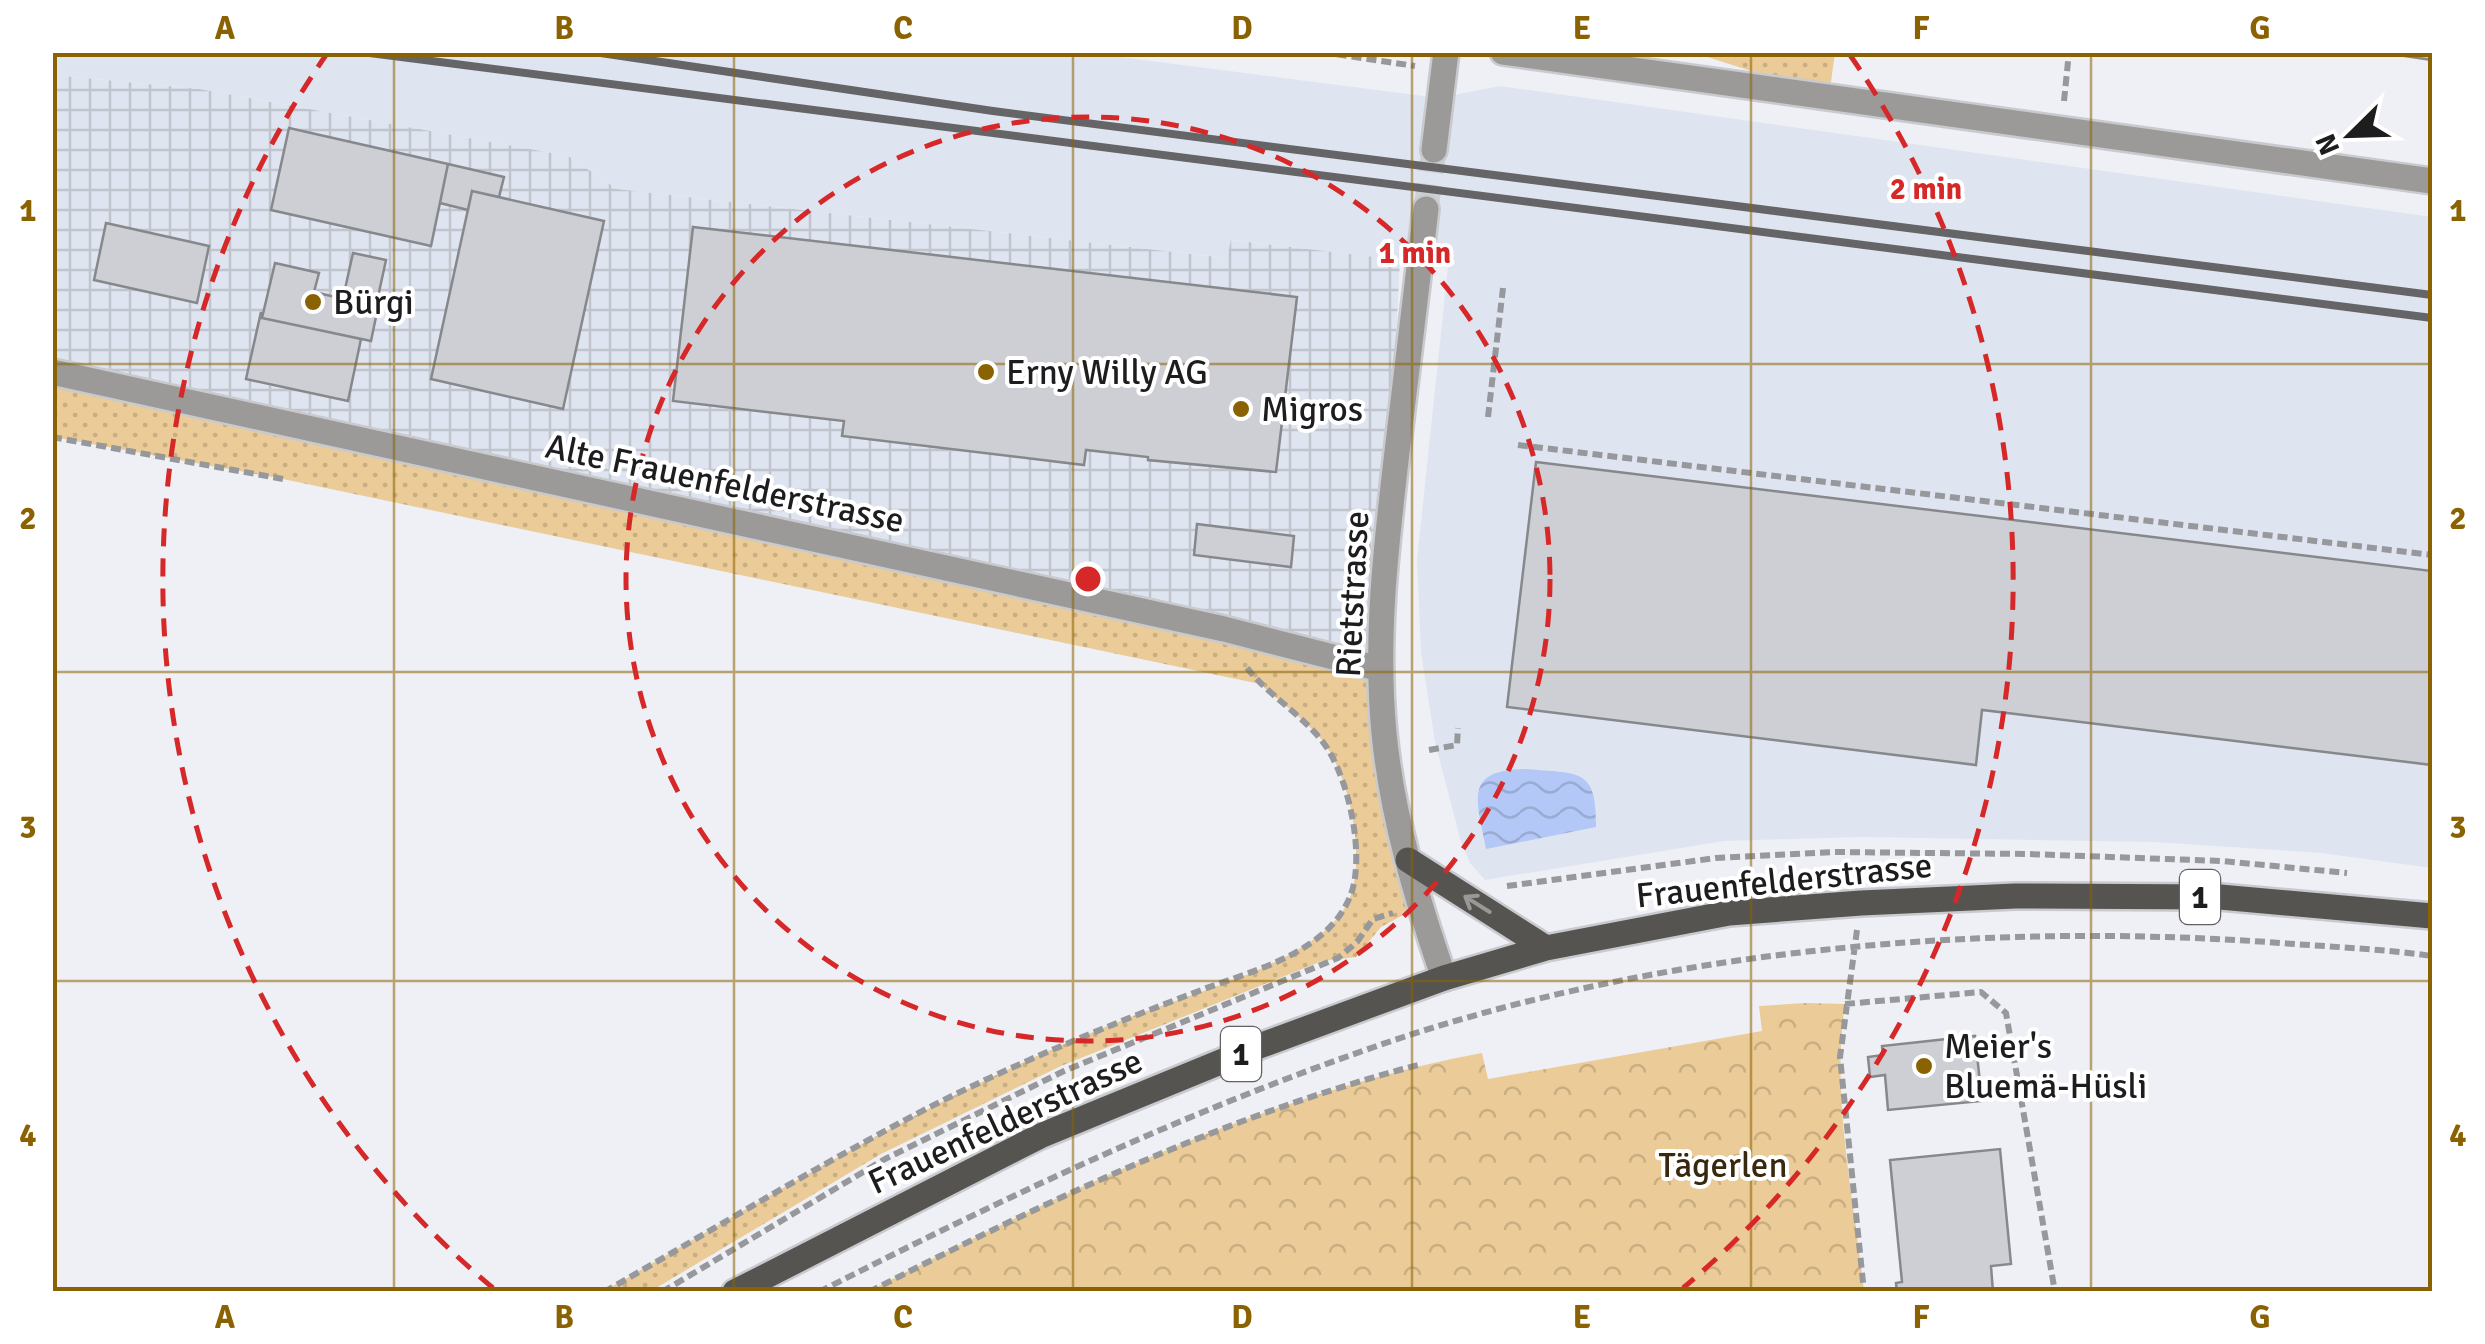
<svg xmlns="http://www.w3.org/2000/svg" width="2485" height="1344" viewBox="0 0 2485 1344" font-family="Signika,sans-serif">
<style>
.built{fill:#dfe5f0}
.industrial{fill:url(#industrial-grid)}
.grass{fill:url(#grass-dots)}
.forest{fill:url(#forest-crowns)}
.water{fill:url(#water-waves)}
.building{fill:#cdcfd4;stroke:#86888c;stroke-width:2.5}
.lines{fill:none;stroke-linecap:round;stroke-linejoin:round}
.minor-tunnel{stroke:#cfd0d5;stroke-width:25;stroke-dasharray:25 12;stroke-linecap:butt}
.minor-casing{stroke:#c8cace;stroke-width:30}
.major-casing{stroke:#c8cace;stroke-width:30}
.path{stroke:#96989b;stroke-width:6;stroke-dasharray:10 5;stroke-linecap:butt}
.minor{stroke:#9b9a98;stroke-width:25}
.major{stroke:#565450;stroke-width:25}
.rail{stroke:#656568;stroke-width:8}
.oneway{stroke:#9a9896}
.grid{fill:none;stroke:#8b6202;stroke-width:2.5;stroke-opacity:0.55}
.ring{fill:none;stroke:#d62828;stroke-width:5;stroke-dasharray:18 12}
.poi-dot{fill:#8b6202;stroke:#fff;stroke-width:4}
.labels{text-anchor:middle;stroke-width:8;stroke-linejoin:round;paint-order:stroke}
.shield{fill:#fff;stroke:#616162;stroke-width:2.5}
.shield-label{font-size:32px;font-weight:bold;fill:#1d1d1f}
.poi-label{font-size:35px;fill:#1d1d1f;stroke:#fff;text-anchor:start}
.street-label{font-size:35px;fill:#1d1d1f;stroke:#fff}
.park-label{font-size:35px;fill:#38280d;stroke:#fff}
.centre{fill:#d62828;stroke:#fff;stroke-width:5}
.ring-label{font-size:30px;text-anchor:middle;font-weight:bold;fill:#d62828;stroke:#fff;stroke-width:8;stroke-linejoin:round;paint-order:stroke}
.neatline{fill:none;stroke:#8b6202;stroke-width:4}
.grid-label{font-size:32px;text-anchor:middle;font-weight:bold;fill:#8b6202}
</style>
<defs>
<pattern id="industrial-grid" width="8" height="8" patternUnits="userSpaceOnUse" patternTransform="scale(2.5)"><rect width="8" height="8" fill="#dfe5f0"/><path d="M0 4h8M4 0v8" fill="none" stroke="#bfc4cd"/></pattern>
<pattern id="grass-dots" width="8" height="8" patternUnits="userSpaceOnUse" patternTransform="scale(2.5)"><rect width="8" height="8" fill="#ebcb97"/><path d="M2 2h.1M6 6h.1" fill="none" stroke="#c9ae82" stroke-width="1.8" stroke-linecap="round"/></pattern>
<pattern id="forest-crowns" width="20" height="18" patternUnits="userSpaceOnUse" patternTransform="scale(2.5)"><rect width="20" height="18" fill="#ebcb97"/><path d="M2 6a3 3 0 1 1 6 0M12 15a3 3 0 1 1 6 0" fill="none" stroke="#c9ae82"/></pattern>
<pattern id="water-waves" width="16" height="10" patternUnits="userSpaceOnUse" patternTransform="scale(2.5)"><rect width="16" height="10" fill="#b4c8f7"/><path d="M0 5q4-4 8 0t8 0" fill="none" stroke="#9aabd3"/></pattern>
</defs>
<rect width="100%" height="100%" fill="#eef0f5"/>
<path class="built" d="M52,53H1089L1439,98L1500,86L2432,217V868L2321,853L2154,842L1861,837L1724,841L1485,880L1470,863L1461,842L1435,742L1421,652L1417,560L1448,266L1232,240L1227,258L617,189L568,156L199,89L53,75Z"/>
<path class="industrial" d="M53,75L199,89L568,156L617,189L1227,258L1231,240L1400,260L1380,669L53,372Z"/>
<path class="grass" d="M1695,53H1835L1829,96Z
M52,372L1380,669L1420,906L1381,927L1356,957L1322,961L1061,1066L881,1154L651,1291H604C779,1191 952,1084 1141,1013C1199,991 1314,961 1346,906C1369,865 1350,776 1322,740C1305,719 1280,702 1260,684L283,479L53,437Z"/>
<path class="forest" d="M1806,1003L1845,1004C1831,1096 1854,1199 1864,1291H869C1063,1192 1266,1093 1482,1053L1488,1079L1762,1031L1759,1006Z"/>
<path class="water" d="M1527,769C1579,774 1597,767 1596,827L1486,849C1477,801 1462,769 1527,769Z"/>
<path class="building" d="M2378,52H2432V60Z
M289,128L448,164L431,246L271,210Z
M448,164L504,177L499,197L472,191L468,210L440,203Z
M472,191L604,221L563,409L431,379Z
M106,223L209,246L197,303L94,280Z
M693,227L1297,297L1276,472L1148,460V457L1086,450L1084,465L842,436L844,421L673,401Z
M353,253L386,260L376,306L343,298Z
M275,263L319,273L314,292L378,307L371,341L262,318Z
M261,312L262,318L361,339L348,401L246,379Z
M1536,462L2432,571V765L1982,710L1976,765L1507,707Z
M1197,524L1294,536L1291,567L1194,555Z
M1975,1036L1982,1101L1888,1110L1885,1075L1870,1077L1868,1057L1883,1055L1882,1046Z
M2000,1149L2011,1264L1991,1266L1993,1292H1897L1896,1283L1902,1282L1890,1160Z"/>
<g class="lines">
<path class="minor-tunnel" d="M1426,209L1434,150"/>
<defs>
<path id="minor" d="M1503,52L2432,181
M1434,150L1446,52
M1426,209C1416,290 1407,371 1397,452C1386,546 1375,638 1384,733C1392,816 1417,900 1444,978
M52,372L1224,629L1380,669"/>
<path id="major" d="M1408,860L1546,948
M735,1292L1040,1136L1262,1045L1444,978L1546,948L1729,913L1861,903L2015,896L2220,897L2432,916"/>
</defs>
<use href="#minor" class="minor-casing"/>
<use href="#major" class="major-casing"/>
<path class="path" d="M1322,52L1415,66
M2064,101L2069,52
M1488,417L1503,288
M52,437L283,479
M1518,445L2432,555
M1429,750L1457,745L1458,728
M1507,886L1716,858L1833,852L2028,854L2222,861L2347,873
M1857,930L1840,1057L1864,1292
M1845,1004L1981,992L2006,1013L2055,1292
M604,1292C711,1231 817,1166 926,1109C1016,1063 1109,1025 1204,989C1255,970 1330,952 1351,894C1366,853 1347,767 1318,736C1296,711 1268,694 1247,668
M662,1292L885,1159L1064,1071L1338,958L1357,942L1373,919L1393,913
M819,1292C999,1200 1183,1113 1374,1047C1655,949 1986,921 2281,943C2332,947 2383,949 2432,956
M869,1292C1046,1201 1229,1114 1422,1064"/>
<use href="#minor" class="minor"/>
<use href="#major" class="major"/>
<path class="rail" d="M362,52L2432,318
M594,52L993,111L2432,295"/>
</g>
<defs><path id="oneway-shaft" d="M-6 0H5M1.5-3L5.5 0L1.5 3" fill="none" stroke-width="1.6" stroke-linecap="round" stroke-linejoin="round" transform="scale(2.5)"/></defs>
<use class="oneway" href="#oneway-shaft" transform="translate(1477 904) rotate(-148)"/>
<path class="grid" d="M394,52V1292M734,52V1292M1073,52V1292M1412,52V1292M1751,52V1292M2091,52V1292M52,364H2432M52,672H2432M52,981H2432"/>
<g class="ring">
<circle cx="1088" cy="579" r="462"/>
<path d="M493 1288A925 925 0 0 1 326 55M1850 55A925 925 0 0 1 1683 1288"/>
</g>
<g class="poi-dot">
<circle cx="313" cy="302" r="10"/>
<circle cx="986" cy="372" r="10"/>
<circle cx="1241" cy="409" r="10"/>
<circle cx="1924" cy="1066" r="10"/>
</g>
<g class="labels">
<g class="shield">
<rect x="2180" y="870" width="40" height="54" rx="8"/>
<rect x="1221" y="1027" width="40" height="54" rx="8"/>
</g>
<g class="shield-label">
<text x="2200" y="908">1</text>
<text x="1241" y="1065">1</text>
</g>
<g class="poi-label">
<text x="333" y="314">Bürgi</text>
<text x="1006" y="384">Erny Willy AG</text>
<text x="1261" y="421">Migros</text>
<text x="1944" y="1058">Meier's<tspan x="1944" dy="40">Bluemä-Hüsli</tspan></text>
</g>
<g class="street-label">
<text transform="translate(725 483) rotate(12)" y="12">Alte Frauenfelderstrasse</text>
<text transform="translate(1352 594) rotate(-87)" y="12">Rietstrasse</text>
<text transform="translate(1784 880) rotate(-6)" y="12">Frauenfelderstrasse</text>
<text transform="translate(1005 1121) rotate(-25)" y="12">Frauenfelderstrasse</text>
</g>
<g class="park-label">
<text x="1723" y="1177">Tägerlen</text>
</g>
</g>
<circle cx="1088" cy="579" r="15" class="centre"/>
<g class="ring-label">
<text x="1926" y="199">2 min</text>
<text x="1415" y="263">1 min</text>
</g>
<rect width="2485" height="1344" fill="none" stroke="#ffffff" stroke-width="110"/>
<g transform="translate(2350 135) rotate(247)" stroke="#ffffff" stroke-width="8" paint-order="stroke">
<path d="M0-8L18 38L0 25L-18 38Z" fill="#1d1d1f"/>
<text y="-15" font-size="28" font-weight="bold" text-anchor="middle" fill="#1d1d1f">N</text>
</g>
<rect x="55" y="55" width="2375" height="1234" class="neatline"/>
<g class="grid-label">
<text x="225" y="39">A</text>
<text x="564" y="39">B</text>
<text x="903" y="39">C</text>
<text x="1242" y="39">D</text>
<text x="1582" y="39">E</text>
<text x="1921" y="39">F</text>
<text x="2260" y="39">G</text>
<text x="28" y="221">1</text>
<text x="2458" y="221">1</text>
<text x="28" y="529">2</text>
<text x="2458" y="529">2</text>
<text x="28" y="838">3</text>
<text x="2458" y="838">3</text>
<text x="28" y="1146">4</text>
<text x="2458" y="1146">4</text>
<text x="225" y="1328">A</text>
<text x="564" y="1328">B</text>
<text x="903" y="1328">C</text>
<text x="1242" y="1328">D</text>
<text x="1582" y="1328">E</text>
<text x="1921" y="1328">F</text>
<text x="2260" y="1328">G</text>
</g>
</svg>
